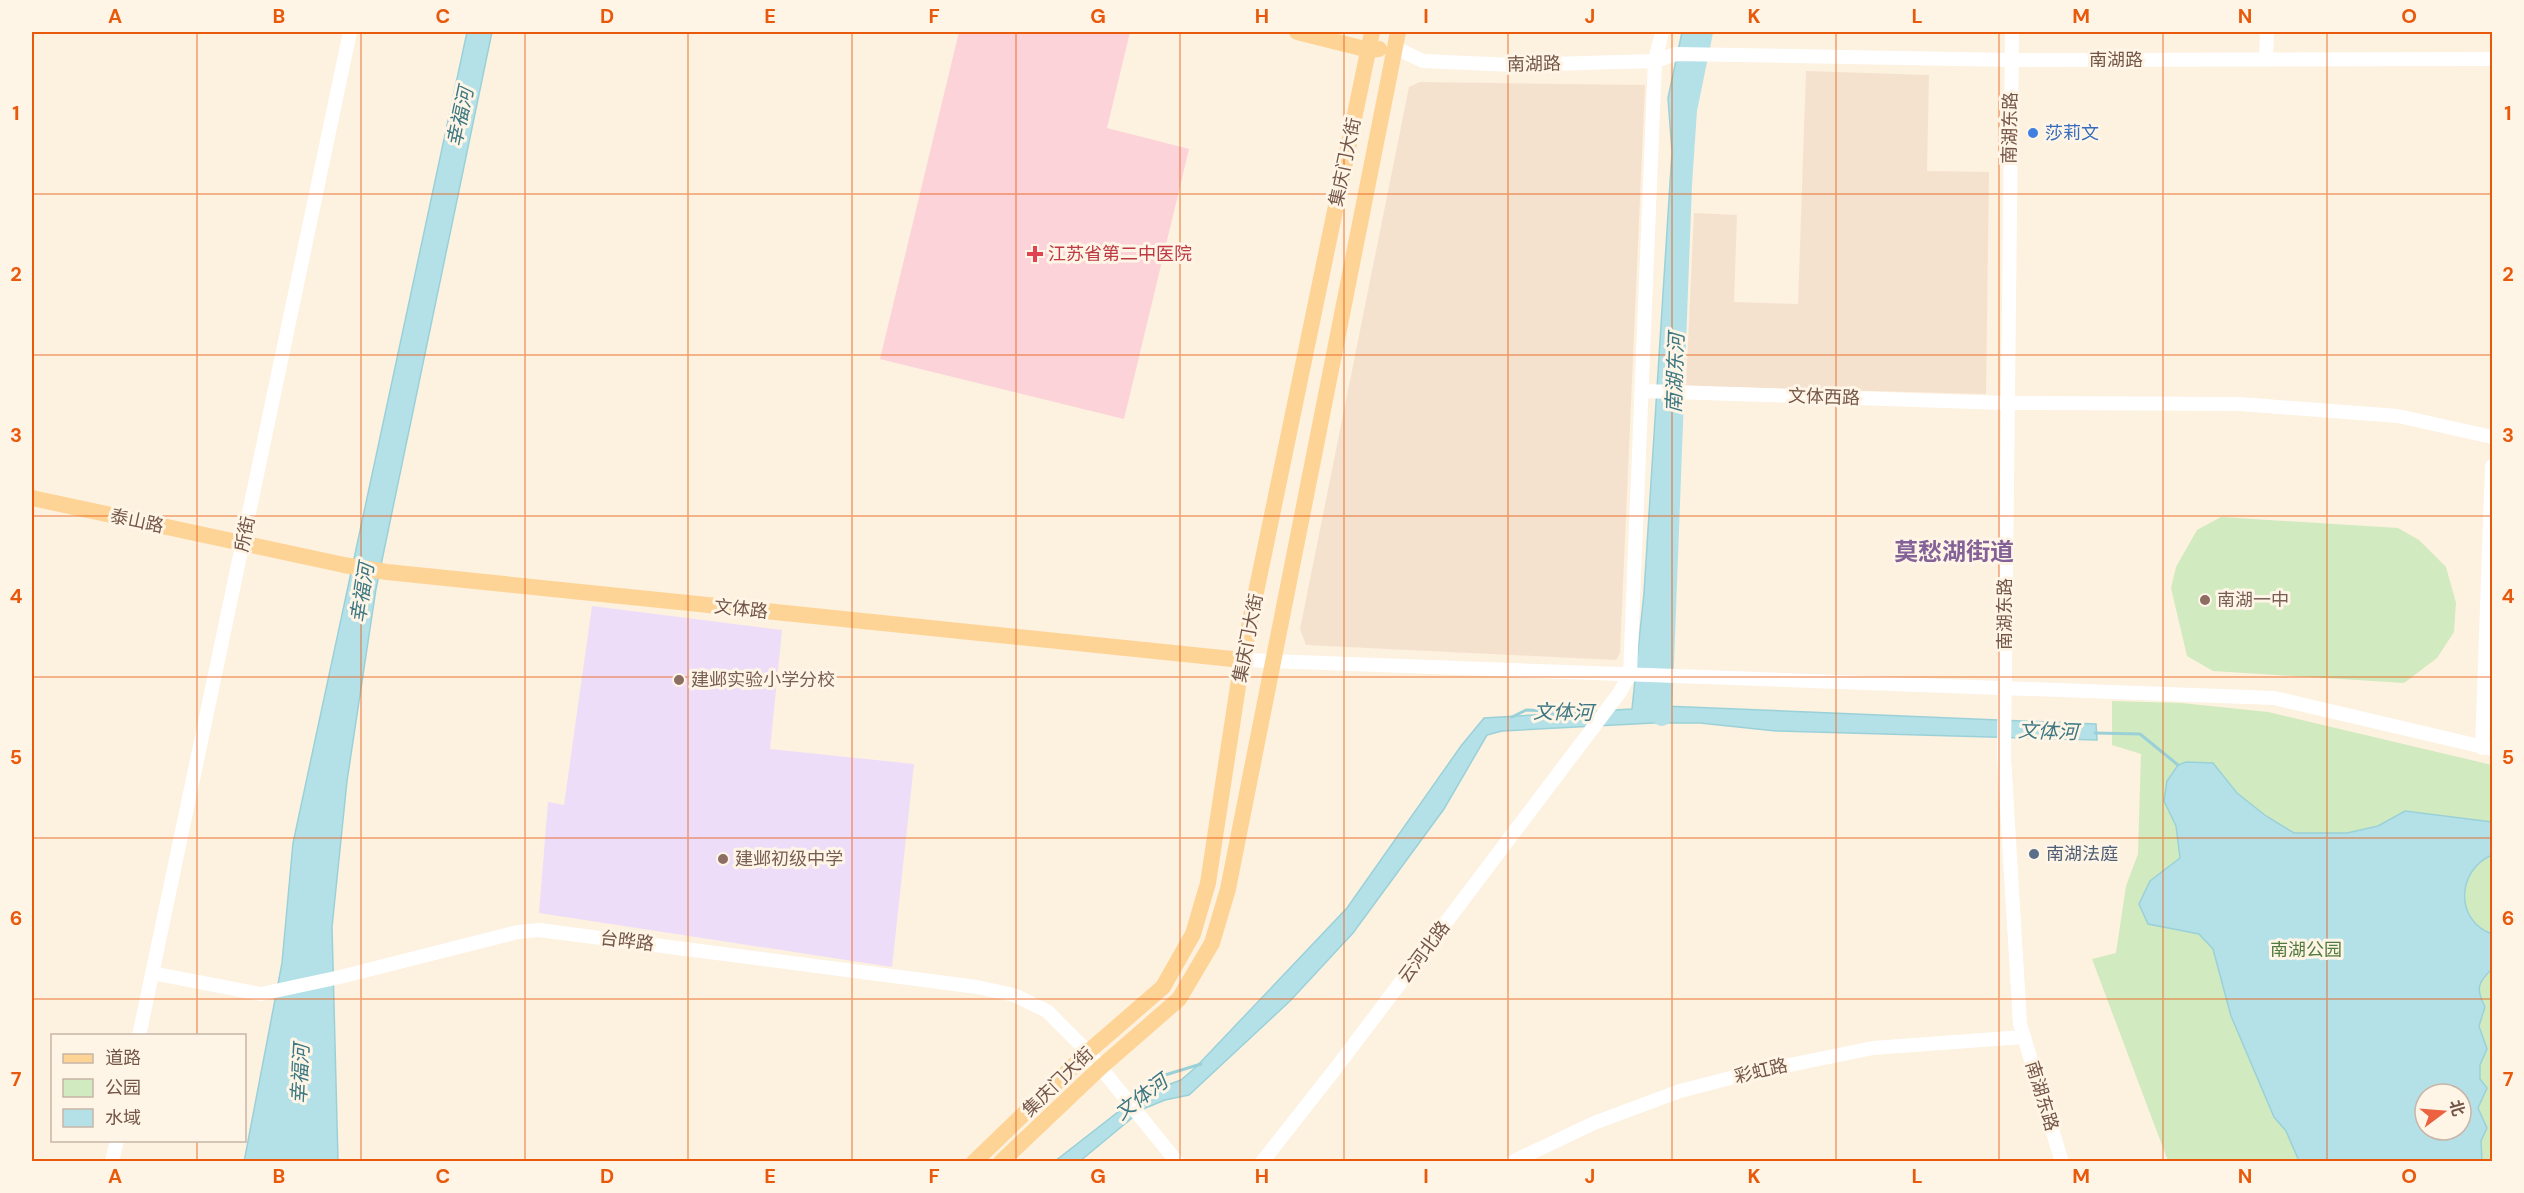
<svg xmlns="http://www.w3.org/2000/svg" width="2524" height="1193" viewBox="0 0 2524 1193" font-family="'DM Sans','Noto Sans SC',sans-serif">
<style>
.residential{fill:#f5e2ce}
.education{fill:#eeddf9}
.medical{fill:#fbd3d9}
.green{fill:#d2eabf;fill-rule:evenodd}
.water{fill:#b4e1e7;stroke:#9ad1d9;stroke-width:1.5;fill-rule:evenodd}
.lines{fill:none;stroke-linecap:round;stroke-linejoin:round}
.stream{stroke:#9ad1d9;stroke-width:3}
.river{stroke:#b4e1e7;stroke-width:20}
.minor{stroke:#fff;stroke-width:14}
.major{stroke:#fed496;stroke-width:16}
.grid{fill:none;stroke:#e8590c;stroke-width:1.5;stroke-opacity:0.55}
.shop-dot{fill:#3f7fe0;stroke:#fff5e7;stroke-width:2}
.health-dot{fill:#e0444e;stroke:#fff5e7;stroke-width:2}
.education-dot{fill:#8d6e63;stroke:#fff5e7;stroke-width:2}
.service-dot{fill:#5c6f8a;stroke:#fff5e7;stroke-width:2}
.labels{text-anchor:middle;stroke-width:6;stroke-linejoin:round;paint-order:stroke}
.street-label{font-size:18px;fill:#745647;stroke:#fff5e7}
.shop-label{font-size:18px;fill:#366cbe;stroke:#fff5e7;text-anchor:start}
.health-label{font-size:18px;fill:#be3a42;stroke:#fff5e7;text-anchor:start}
.education-label{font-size:18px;fill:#785e54;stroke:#fff5e7;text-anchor:start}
.service-label{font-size:18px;fill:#4e5e75;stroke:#fff5e7;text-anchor:start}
.park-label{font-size:18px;fill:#527b3e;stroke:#fff5e7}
.water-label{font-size:20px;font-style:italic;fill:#3d7882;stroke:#fff5e7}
.district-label{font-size:24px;font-weight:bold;fill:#846298;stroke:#fff5e7}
.neatline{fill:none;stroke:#e8590c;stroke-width:2}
.grid-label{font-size:20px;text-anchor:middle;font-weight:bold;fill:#e8590c}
</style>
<rect width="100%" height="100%" fill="#fdf1e0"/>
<path class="residential" d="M1806,71L1929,75L1927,171L1989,172L1986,394L1686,386L1694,213L1737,215L1734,302L1798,304Z
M1420,82L1645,85L1620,653L1616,660L1306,645L1300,629L1409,87Z"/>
<path class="education" d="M592,606L782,630L770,749L914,764L892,967L539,913L548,802L564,805Z"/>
<path class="medical" d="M959,32H1130L1107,128L1189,149L1124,419L880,359Z"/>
<path class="green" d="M2221,517L2398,528L2419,540L2446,567L2456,603L2454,632L2437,658L2404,683L2213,671L2187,656L2171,588L2176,567L2197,530Z
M2112,701L2181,703L2268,712L2492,765V1161H2168L2092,959L2116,953L2126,886L2138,854L2141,754L2112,745ZM2425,1094H2461V1130H2425Z"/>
<path class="water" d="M467,32H492L376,589L347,781L332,927L338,1161L244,1162L282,963L293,843Z
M1682,32H1703L1682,129L1668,572L1659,703L1663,706L2096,724L2097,740L1776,731L1700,723H1653L1502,731L1487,735L1444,809L1353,933L1290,1001L1189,1095L1165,1100L1143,1109L1080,1161L1054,1162L1140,1095L1181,1080L1196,1067L1347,908L1461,746L1484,718L1632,709L1644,593L1672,152L1668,98Z
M2186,762L2213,763L2237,793L2266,816L2294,833H2347L2378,826L2405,811L2492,822V855C2457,870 2454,920 2492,934V969C2477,983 2476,989 2485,1007L2479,1026L2487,1049L2480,1065V1079L2487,1088L2478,1108L2487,1128L2481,1141L2482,1161H2299L2286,1131L2274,1117L2231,1016L2213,949L2199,934L2148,924L2139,904L2150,881L2180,858L2176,826L2164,801L2167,781L2178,765ZM2425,1094H2461V1130H2425Z"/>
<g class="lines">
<path class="stream" d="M1512,717L1526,710L1573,712
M2095,733L2140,734L2178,765
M1132,1101L1165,1075L1201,1064"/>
<path class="river" d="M1662,716L1682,184L1687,110L1703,32"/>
<path class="minor" d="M2012,32L2004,757L2020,1024L2062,1162
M1394,47L1423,61L1513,65L1655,61L1676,54L2011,60L2492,59
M2266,60L2267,32
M1642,391L2006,403L2240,404L2398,416L2492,437
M1242,660L2274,698L2492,749
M2482,748L2492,466
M152,973L261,994L340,977L518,932L539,930L977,987L1014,995L1047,1011L1088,1052L1177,1162
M139,1036L350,32
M112,1162L117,1140
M1262,1162L1336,1068L1620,692L1630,674L1655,61L1662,32
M1512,1162L1594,1123L1680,1091L1746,1074L1873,1048L2023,1037"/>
<path class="major" d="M1297,32L1369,50L1379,49
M32,498L344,565L387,572L1242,660
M974,1162L1088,1052L1163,987L1193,934L1208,883L1242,660L1372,32
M1001,1162L1101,1067L1179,999L1212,943L1228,889L1398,32"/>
</g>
<path class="grid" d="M197,32V1036M361,32V1162M525,32V1162M688,32V1162M852,32V1162M1016,32V1162M1180,32V1162M1344,32V1162M1508,32V1162M1672,32V1162M1836,32V1162M1999,32V1162M2163,32V1162M2327,32V1162M32,194H2492M32,355H2492M32,516H2492M32,677H2492M32,838H2492M32,999H2492M197,1140V1162"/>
<circle class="shop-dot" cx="2033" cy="133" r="6"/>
<path class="health-dot" d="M1032 245h6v6h6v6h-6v6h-6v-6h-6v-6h6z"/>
<g class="education-dot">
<circle cx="2205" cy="600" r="6"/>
<circle cx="679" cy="680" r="6"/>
<circle cx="723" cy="859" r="6"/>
</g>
<circle class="service-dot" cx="2034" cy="854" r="6"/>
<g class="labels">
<g class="street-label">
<text x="2116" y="66">南湖路</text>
<text transform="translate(1534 64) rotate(-1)" y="6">南湖路</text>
<text transform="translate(2010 128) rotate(-89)" y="6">南湖东路</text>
<text transform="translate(1345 162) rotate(-78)" y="6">集庆门大街</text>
<text transform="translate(1824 397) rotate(2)" y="6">文体西路</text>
<text transform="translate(137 521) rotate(12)" y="6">泰山路</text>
<text transform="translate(245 534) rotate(-78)" y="6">所街</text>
<text transform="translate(741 609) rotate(6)" y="6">文体路</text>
<text transform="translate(2005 614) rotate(-90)" y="6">南湖东路</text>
<text transform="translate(1248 638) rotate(-79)" y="6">集庆门大街</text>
<text transform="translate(627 941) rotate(7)" y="6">台晔路</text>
<text transform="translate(1424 952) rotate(-53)" y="6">云河北路</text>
<text transform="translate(1761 1071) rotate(-13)" y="6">彩虹路</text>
<text transform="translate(1058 1082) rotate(-44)" y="6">集庆门大街</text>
<text transform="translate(2042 1096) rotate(73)" y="6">南湖东路</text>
</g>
<g class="shop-label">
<text x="2045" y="139">莎莉文</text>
</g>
<g class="health-label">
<text x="1048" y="260">江苏省第二中医院</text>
</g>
<g class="education-label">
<text x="2217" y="606">南湖一中</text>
<text x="691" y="686">建邺实验小学分校</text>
<text x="735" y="865">建邺初级中学</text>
</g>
<g class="service-label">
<text x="2046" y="860">南湖法庭</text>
</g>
<g class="park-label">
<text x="2306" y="956">南湖公园</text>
</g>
<g class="water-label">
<text transform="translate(460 117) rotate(-78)" y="7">幸福河</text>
<text transform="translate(1675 373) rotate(-88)" y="7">南湖东河</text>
<text transform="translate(362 593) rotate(-81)" y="7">幸福河</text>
<text transform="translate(1563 712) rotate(1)" y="7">文体河</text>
<text transform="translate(2048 731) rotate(2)" y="7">文体河</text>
<text transform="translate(300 1074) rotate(-87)" y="7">幸福河</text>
<text transform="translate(1141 1097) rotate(-37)" y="7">文体河</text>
</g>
<g class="district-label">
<text x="1954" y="560">莫愁湖街道</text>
</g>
</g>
<rect width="2524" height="1193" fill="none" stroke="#fff5e7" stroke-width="66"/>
<rect x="51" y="1034" width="195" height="108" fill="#fff5e7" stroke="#c7b5a7" stroke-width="1.5"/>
<rect x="63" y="1054" width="30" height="9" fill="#fed496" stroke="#c7b5a7" stroke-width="1.5"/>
<text x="105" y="1064" font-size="18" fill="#745647">道路</text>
<rect x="63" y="1079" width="30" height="18" fill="#d2eabf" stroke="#c7b5a7" stroke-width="1.5"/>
<text x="105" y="1094" font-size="18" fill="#745647">公园</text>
<rect x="63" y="1109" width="30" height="18" fill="#b4e1e7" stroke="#c7b5a7" stroke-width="1.5"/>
<text x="105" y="1124" font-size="18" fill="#745647">水域</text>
<g transform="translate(2443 1112) rotate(74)"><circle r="28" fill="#fff5e7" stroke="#c7b5a7" stroke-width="1.5"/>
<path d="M0-4.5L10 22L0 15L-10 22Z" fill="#ec6140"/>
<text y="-9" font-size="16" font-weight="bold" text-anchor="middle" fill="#745647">北</text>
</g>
<rect x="33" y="33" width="2458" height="1127" class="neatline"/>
<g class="grid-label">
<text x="115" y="23">A</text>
<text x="279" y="23">B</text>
<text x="443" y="23">C</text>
<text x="607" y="23">D</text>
<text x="770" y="23">E</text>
<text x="934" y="23">F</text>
<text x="1098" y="23">G</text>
<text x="1262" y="23">H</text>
<text x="1426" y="23">I</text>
<text x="1590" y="23">J</text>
<text x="1754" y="23">K</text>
<text x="1917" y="23">L</text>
<text x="2081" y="23">M</text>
<text x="2245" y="23">N</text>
<text x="2409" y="23">O</text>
<text x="16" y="120">1</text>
<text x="2508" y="120">1</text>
<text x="16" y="281">2</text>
<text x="2508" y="281">2</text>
<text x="16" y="442">3</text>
<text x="2508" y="442">3</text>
<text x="16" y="603">4</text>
<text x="2508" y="603">4</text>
<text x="16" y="764">5</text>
<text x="2508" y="764">5</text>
<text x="16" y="925">6</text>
<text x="2508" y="925">6</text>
<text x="16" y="1086">7</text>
<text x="2508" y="1086">7</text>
<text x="115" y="1183">A</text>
<text x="279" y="1183">B</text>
<text x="443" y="1183">C</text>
<text x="607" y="1183">D</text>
<text x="770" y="1183">E</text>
<text x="934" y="1183">F</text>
<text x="1098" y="1183">G</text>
<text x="1262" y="1183">H</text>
<text x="1426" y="1183">I</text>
<text x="1590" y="1183">J</text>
<text x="1754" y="1183">K</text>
<text x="1917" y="1183">L</text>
<text x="2081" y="1183">M</text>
<text x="2245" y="1183">N</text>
<text x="2409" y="1183">O</text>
</g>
</svg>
